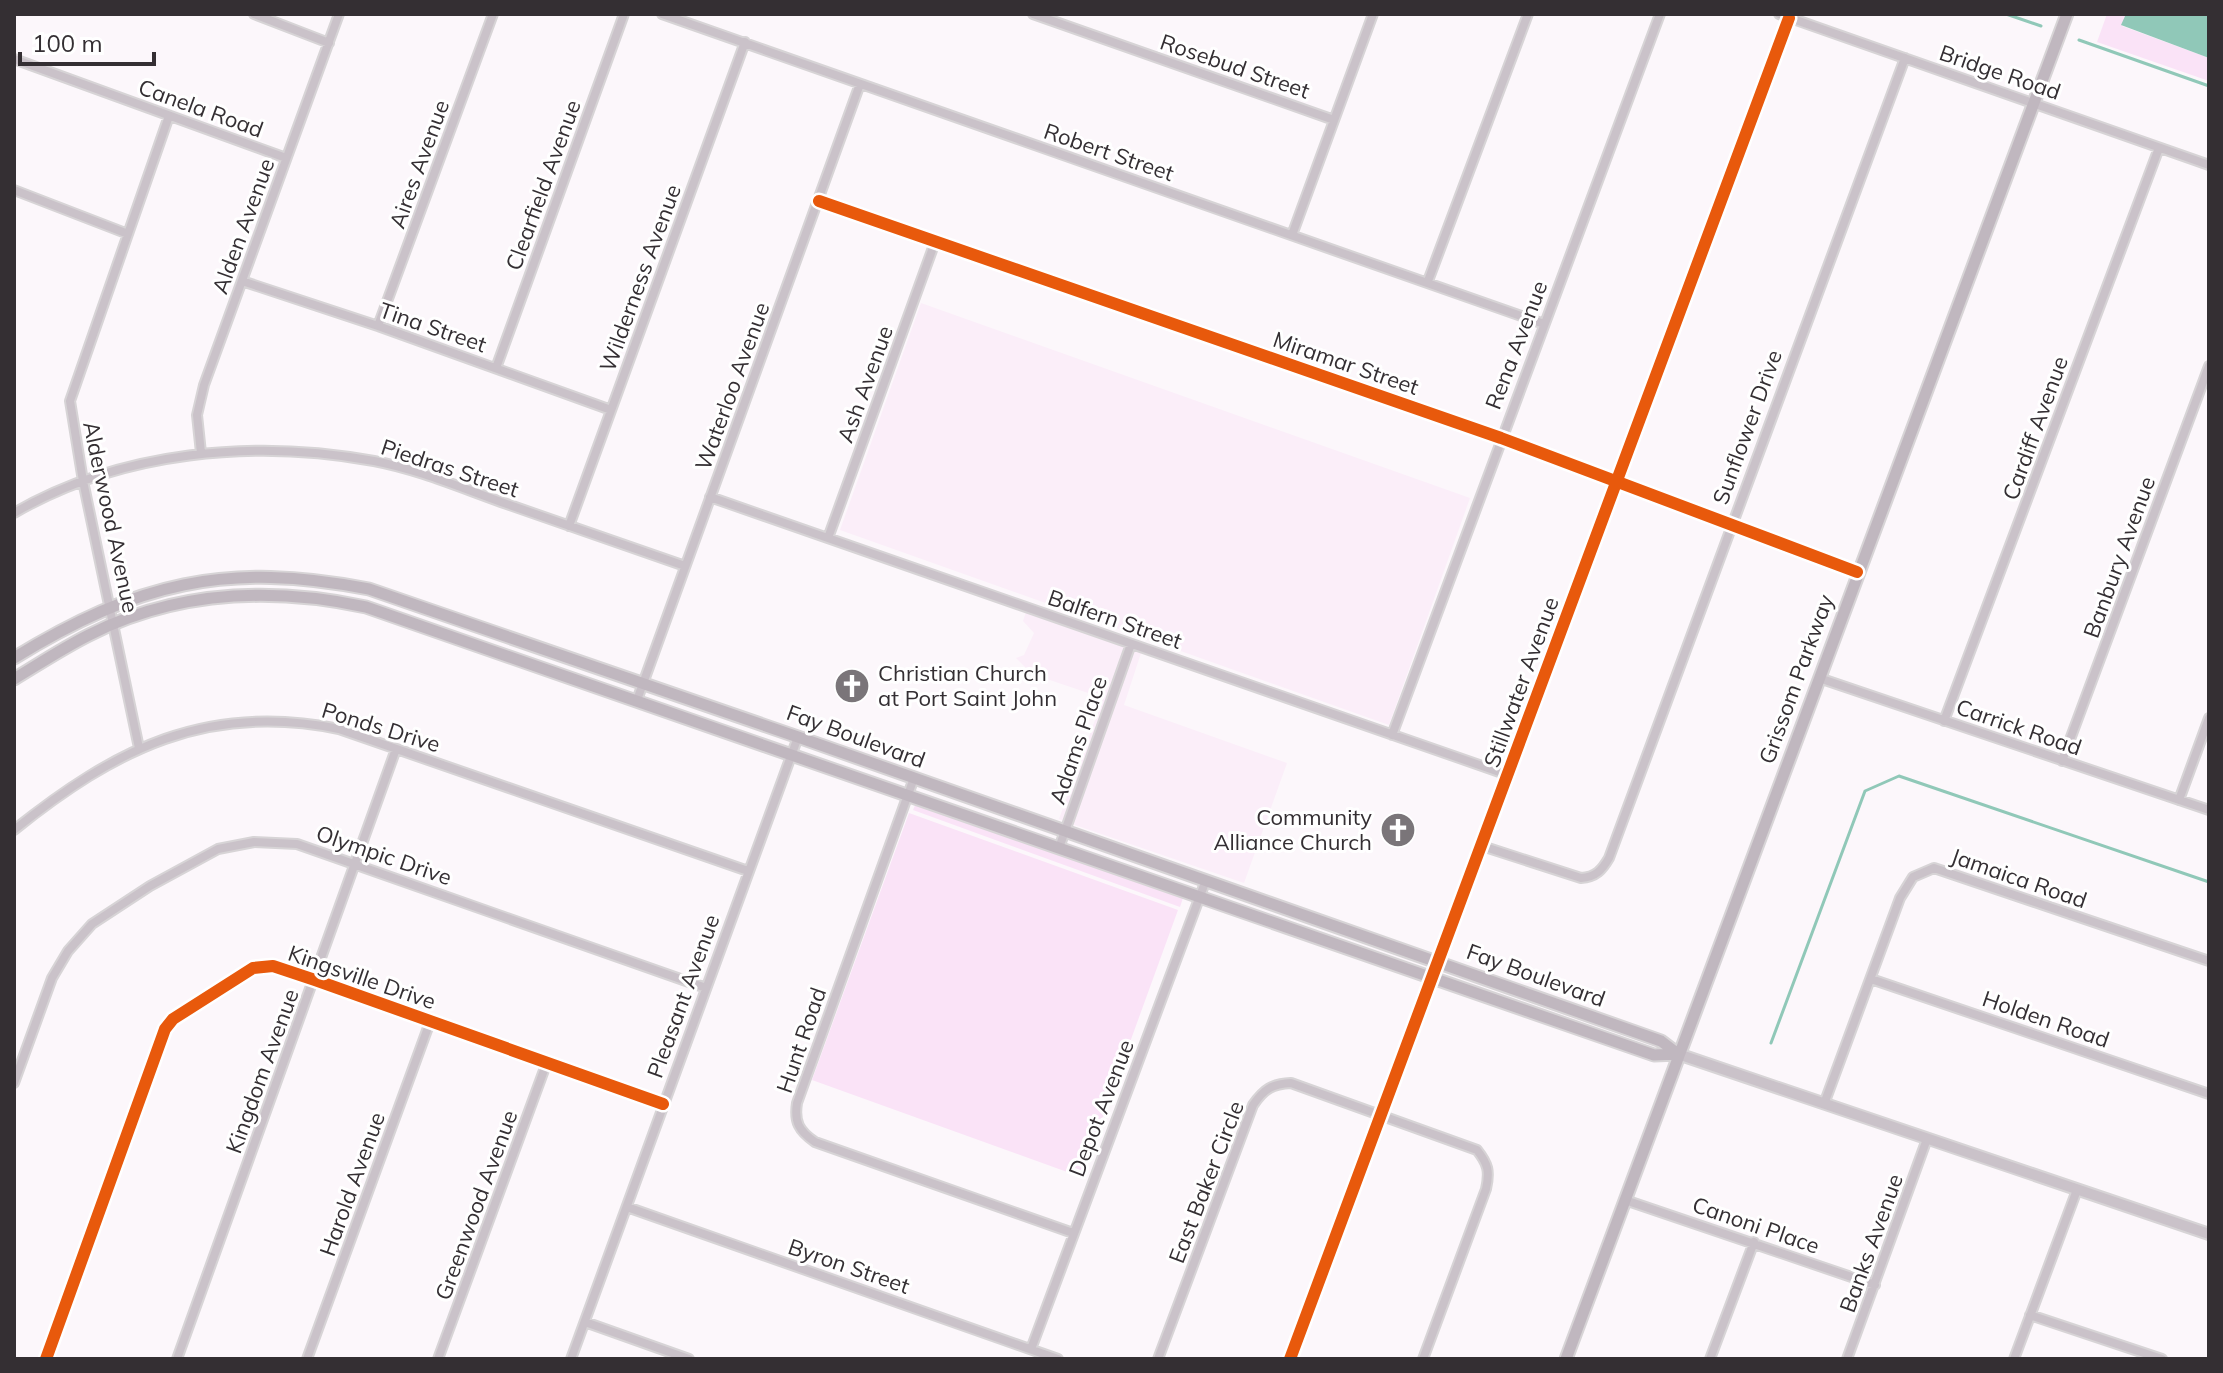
<svg xmlns="http://www.w3.org/2000/svg" width="2223" height="1373" viewBox="0 0 2223 1373" font-family="Mulish,sans-serif">
<style>
.built{fill:#fbeef9}
.green{fill:#fae3f7}
.water{fill:#90c8b8}
.lines{fill:none;stroke-linecap:round;stroke-linejoin:round}
.stream{stroke:#90c8b8;stroke-width:3}
.minor-casing{stroke:#d7d4d6;stroke-width:12}
.tertiary-casing{stroke:#d7d4d6;stroke-width:14}
.secondary-casing{stroke:#d7d4d6;stroke-width:15}
.minor{stroke:#cac2c9;stroke-width:8}
.tertiary{stroke:#cac2c9;stroke-width:10}
.secondary{stroke:#c0b7bf;stroke-width:11}
.cycleway-casing{stroke:#fff;stroke-width:17}
.cycleway{stroke:#e8590c;stroke-width:12}
.labels{text-anchor:middle;stroke-width:6;stroke-linejoin:round;paint-order:stroke}
.street-label{font-size:22px;fill:#342f33;stroke:#fff}
.poi-label{font-size:22px;fill:#342f33;stroke:#fff;text-anchor:start}
</style>
<rect width="100%" height="100%" fill="#fcf7fb"/>
<path class="built" d="M921,303L1470,498L1389,725L840,530Z
M1026,612L1125,647L1064,821L1059,819L1103,698L1032,674L1016,658L1024,655L1034,633L1023,621Z
M1134,650L1141,653L1124,705L1287,763L1244,883L1072,824Z"/>
<path class="green" d="M2107,14H2126L2122,26L2209,58V81L2097,42Z
M916,803L1183,898L1180,907L913,810Z
M909,813L1178,910L1081,1177L812,1080Z"/>
<path class="water" d="M2126,14H2209V58L2121,25Z"/>
<g class="lines">
<path class="stream" d="M2006,14L2041,26
M2079,40L2209,86
M1771,1043L1865,791L1899,776L2209,882"/>
<defs>
<path id="minor" d="M254,14L329,43
M662,14L1544,324
M1033,14L1334,120
M1779,14L2209,165
M14,59L286,158
M14,190L128,234
M819,201L1501,438L1857,572
M1292,235L1373,14
M242,281L378,326L611,410
M1428,281L1528,14
M378,326L493,14
M496,368L624,14
M201,453L197,415L204,385L339,14
M710,497L1508,775
M14,513C121,451 254,439 374,461C417,469 459,487 501,502C562,523 623,545 685,566
M569,526L745,42
M828,538L935,242
M1819,678L2209,810
M637,700L860,84
M1944,721L2159,148
M1392,735L1660,14
M139,748L83,481L70,401L169,116
M2062,761L2209,366
M914,778L797,1103C794,1122 799,1131 815,1142L1073,1233
M2179,800L2209,718
M14,830C115,749 207,702 339,729L748,871
M1482,846L1581,878C1596,877 1602,870 1609,858L1905,58
M1059,848L1131,644
M1871,979L2209,1094
M14,1083L52,978L68,951L92,924L150,886L218,849L254,842L297,844L706,988
M1824,1104L1900,898L1913,877L1934,868L2209,961
M1625,1200L1875,1285
M627,1207L1058,1359
M2030,1315L2162,1359
M585,1322L689,1359
M1031,1349L1206,880
M46,1359L165,1029L173,1019L253,968L273,966L315,980L663,1104
M177,1359L396,749
M307,1359L430,1022
M438,1359L547,1062
M571,1359L798,737
M1158,1359L1253,1105C1264,1089 1272,1084 1291,1083L1477,1150C1488,1164 1490,1171 1486,1189L1423,1359
M1290,1359L1789,18
M1710,1359L1754,1242
M1847,1359L1927,1139
M2014,1359L2077,1190"/>
<path id="tertiary" d="M1678,1054L2209,1234"/>
<path id="secondary" d="M14,658C136,583 227,561 369,589L798,737L1661,1041L1678,1054
M14,679C39,664 63,648 89,635C176,591 272,587 366,607L1654,1055L1678,1054
M1566,1359L2067,14"/>
</defs>
<use href="#minor" class="minor-casing"/>
<use href="#tertiary" class="tertiary-casing"/>
<use href="#secondary" class="secondary-casing"/>
<use href="#minor" class="minor"/>
<use href="#tertiary" class="tertiary"/>
<use href="#secondary" class="secondary"/>
<defs>
<path id="cycleway" d="M819,201L1501,438L1857,572
M46,1359L165,1029L173,1019L253,968L273,966L315,980L663,1104
M1290,1359L1789,18"/>
</defs>
<use href="#cycleway" class="cycleway-casing"/>
<use href="#cycleway" class="cycleway"/>
</g>
<defs>
<symbol id="church-disc" viewBox="-11 -11 22 22"><circle r="9.5" fill="#7a7579" stroke="#fff"/><path d="M-1.2-6h2.4v3.5h3.3v2.4h-3.3V6h-2.4V-.1h-3.3v-2.4h3.3Z" fill="#fff"/></symbol>
</defs>
<g fill-rule="evenodd">
<use href="#church-disc" x="832" y="666" width="40" height="40"/>
<use href="#church-disc" x="1378" y="810" width="40" height="40"/>
</g>
<g class="labels">
<g class="street-label">
<text transform="translate(1235 66) rotate(19)" y="8">Rosebud Street</text>
<text transform="translate(2000 72) rotate(19)" y="8">Bridge Road</text>
<text transform="translate(201 108) rotate(20)" y="8">Canela Road</text>
<text transform="translate(1109 152) rotate(19)" y="8">Robert Street</text>
<text transform="translate(419 164) rotate(-70)" y="8">Aires Avenue</text>
<text transform="translate(543 185) rotate(-70)" y="8">Clearfield Avenue</text>
<text transform="translate(243 226) rotate(-70)" y="8">Alden Avenue</text>
<text transform="translate(640 278) rotate(-70)" y="8">Wilderness Avenue</text>
<text transform="translate(433 327) rotate(19)" y="8">Tina Street</text>
<text transform="translate(1516 345) rotate(-69)" y="8">Rena Avenue</text>
<text transform="translate(1346 363) rotate(19)" y="8">Miramar Street</text>
<text transform="translate(865 384) rotate(-70)" y="8">Ash Avenue</text>
<text transform="translate(732 386) rotate(-70)" y="8">Waterloo Avenue</text>
<text transform="translate(1747 427) rotate(-70)" y="8">Sunflower Drive</text>
<text transform="translate(2035 428) rotate(-70)" y="8">Cardiff Avenue</text>
<text transform="translate(450 468) rotate(18)" y="8">Piedras Street</text>
<text transform="translate(111 517) rotate(78)" y="8">Alderwood Avenue</text>
<text transform="translate(2119 557) rotate(-70)" y="8">Banbury Avenue</text>
<text transform="translate(1115 619) rotate(19)" y="8">Balfern Street</text>
<text transform="translate(1796 679) rotate(-70)" y="8">Grissom Parkway</text>
<text transform="translate(1521 682) rotate(-70)" y="8">Stillwater Avenue</text>
<text transform="translate(381 727) rotate(17)" y="8">Ponds Drive</text>
<text transform="translate(2019 727) rotate(19)" y="8">Carrick Road</text>
<text transform="translate(856 736) rotate(20)" y="8">Fay Boulevard</text>
<text transform="translate(1078 740) rotate(-71)" y="8">Adams Place</text>
<text transform="translate(384 855) rotate(19)" y="8">Olympic Drive</text>
<text transform="translate(2019 878) rotate(19)" y="8">Jamaica Road</text>
<text transform="translate(1536 975) rotate(20)" y="8">Fay Boulevard</text>
<text transform="translate(362 977) rotate(19)" y="8">Kingsville Drive</text>
<text transform="translate(683 996) rotate(-70)" y="8">Pleasant Avenue</text>
<text transform="translate(2046 1019) rotate(19)" y="8">Holden Road</text>
<text transform="translate(801 1040) rotate(-71)" y="8">Hunt Road</text>
<text transform="translate(262 1071) rotate(-70)" y="8">Kingdom Avenue</text>
<text transform="translate(1101 1108) rotate(-69)" y="8">Depot Avenue</text>
<text transform="translate(1206 1182) rotate(-69)" y="8">East Baker Circle</text>
<text transform="translate(352 1184) rotate(-70)" y="8">Harold Avenue</text>
<text transform="translate(476 1205) rotate(-70)" y="8">Greenwood Avenue</text>
<text transform="translate(1756 1225) rotate(19)" y="8">Canoni Place</text>
<text transform="translate(1871 1243) rotate(-70)" y="8">Banks Avenue</text>
<text transform="translate(849 1266) rotate(19)" y="8">Byron Street</text>
</g>
<g class="poi-label">
<text x="878" y="681">Christian Church<tspan x="878" dy="25">at Port Saint John</tspan></text>
<text x="1372" y="825" text-anchor="end">Community<tspan x="1372" dy="25">Alliance Church</tspan></text>
</g>
</g>
<rect width="2223" height="1373" fill="none" stroke="#342f33" stroke-width="32"/>
<path d="M20 52v12h134v-12" fill="none" stroke="#342f33" stroke-width="4"/>
<text x="32" y="52" font-size="24" fill="#342f33" stroke="#ffffff" stroke-width="6" paint-order="stroke">100 m</text>
</svg>
